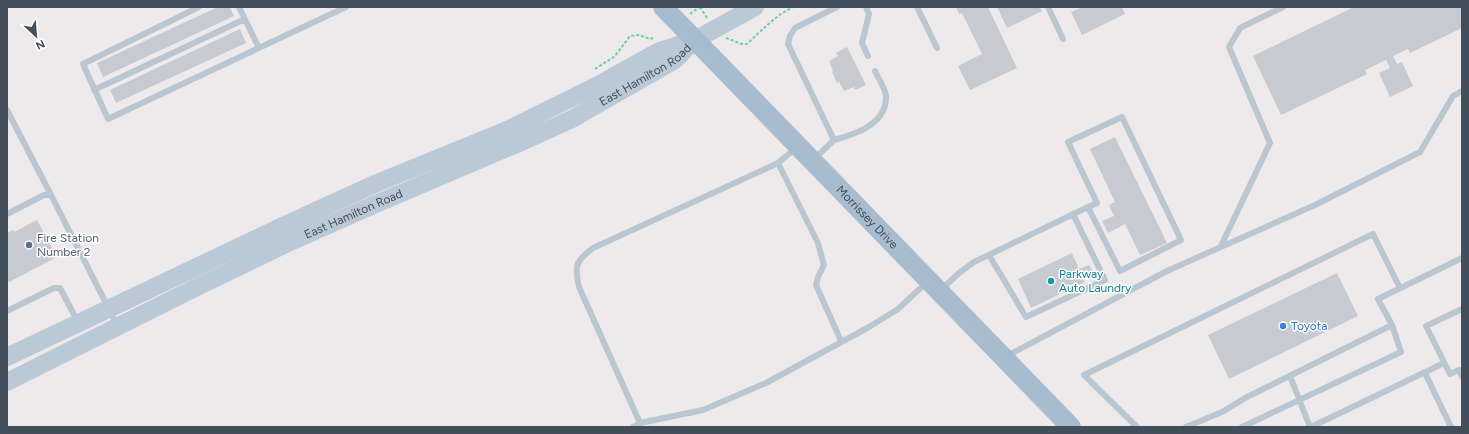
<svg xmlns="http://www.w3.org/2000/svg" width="1469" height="434" viewBox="0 0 1469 434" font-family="Figtree,sans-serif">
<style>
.building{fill:#c7cad1}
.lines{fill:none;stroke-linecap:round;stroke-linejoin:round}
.path{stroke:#68d39b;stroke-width:2;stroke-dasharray:3 2;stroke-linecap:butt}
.service{stroke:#bac6d0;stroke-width:6}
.secondary{stroke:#bbc9d7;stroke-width:18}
.primary{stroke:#a7bcce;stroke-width:20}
.service-dot{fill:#5c6f8a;stroke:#fff;stroke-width:1.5}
.culture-dot{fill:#0f9aa8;stroke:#fff;stroke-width:1.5}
.shop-dot{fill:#3f7fe0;stroke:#fff;stroke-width:1.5}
.labels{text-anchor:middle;stroke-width:3;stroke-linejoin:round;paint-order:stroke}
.street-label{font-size:12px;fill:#424f5a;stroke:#fff}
.service-label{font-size:12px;fill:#4e5e75;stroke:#fff;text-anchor:start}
.culture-label{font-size:12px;fill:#0d838f;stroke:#fff;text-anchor:start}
.shop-label{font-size:12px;fill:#366cbe;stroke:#fff;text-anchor:start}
</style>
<rect width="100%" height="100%" fill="#eeeaeb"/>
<path class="building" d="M218,7H230L234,16L103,77L97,63Z
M956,7H988L1017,68L970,90L958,66L982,54L962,13L959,14Z
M997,7H1040L1042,11L1007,28Z
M1083,7H1122L1125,14L1082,35L1071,12Z
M1354,7H1462V28L1410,53L1408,49L1393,56L1397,64L1402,62L1413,86L1390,97L1379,73L1390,68L1386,60L1365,70L1367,74L1281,115L1253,56Z
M240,29L246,43L116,103L110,90Z
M847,47L866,85L855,90L854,87L844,91L839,82L837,83L832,72L833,71L829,61L838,56L836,53Z
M1115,137L1167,243L1140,255L1125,224L1108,233L1102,221L1114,216L1109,205L1115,202L1090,149Z
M37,220L57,257L9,282L7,278V233L13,230L14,232Z
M1072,253L1079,269L1089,265L1093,272L1082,277L1085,282L1031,308L1018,279Z
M1337,273L1358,316L1229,379L1208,335Z"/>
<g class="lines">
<path class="path" d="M700,7L707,18
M690,14L700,7
M726,38L742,44H747C762,30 775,16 793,7
M595,69L615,56L630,36L639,35L650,39L653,38"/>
<path class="service" d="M199,7L83,64L108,119L346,7
M239,7L259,48
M866,7L869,14L862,43L868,56
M917,7L937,48
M1048,7L1063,39
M94,90L245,19
M7,110L51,195
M834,140C856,134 887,124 886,96C885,88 878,78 875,71
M814,159L834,140L788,44L790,36L795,28L837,7
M778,163L818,243L824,265L818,277L816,285L841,341
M7,214L44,195H51L117,325
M1221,246L1270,143L1229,47L1240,28L1283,7
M989,255L1026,317L1105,280L1073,214
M942,289L959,273L974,262L1088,207L1120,271L1181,240L1122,117L1068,142L1097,203L1088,207
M1462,309L1426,326L1450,374L1459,370L1462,377
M7,311L54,288H60L78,322
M1007,356L1167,271L1315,205L1420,152L1453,96L1462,91
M1425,373L1451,427
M1290,376L1310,427
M640,423L579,287C574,265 576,261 593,248L778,163L796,148
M633,427L640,423L703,410L766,383L869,327L898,309L927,282
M1137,427L1084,375L1373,234L1400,288
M1186,427L1222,412L1247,397L1392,325
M1242,427L1401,352L1392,325L1378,299L1462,258
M1311,427L1444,363"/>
<g class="secondary">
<path d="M7,357L283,226L377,183L507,130L596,86L659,51L695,40L755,7"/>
<path id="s1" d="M7,382L203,284L290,242L378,203L519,143L572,119L675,60L693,42"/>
</g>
<path class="primary" id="s2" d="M663,7L1071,427"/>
</g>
<circle class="service-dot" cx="29" cy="245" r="4"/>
<circle class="culture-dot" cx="1051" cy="281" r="4"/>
<circle class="shop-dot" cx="1283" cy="326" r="4"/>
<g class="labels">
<g class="street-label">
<text dy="4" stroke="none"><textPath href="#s1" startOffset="709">East Hamilton Road</textPath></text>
<text dy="4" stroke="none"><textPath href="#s1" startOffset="385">East Hamilton Road</textPath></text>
<text dy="4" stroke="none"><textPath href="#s2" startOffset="293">Morrissey Drive</textPath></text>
</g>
<g class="service-label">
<text x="37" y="242">Fire Station<tspan x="37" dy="14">Number 2</tspan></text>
</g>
<g class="culture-label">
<text x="1059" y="278">Parkway<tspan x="1059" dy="14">Auto Laundry</tspan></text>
</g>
<g class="shop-label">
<text x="1291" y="330">Toyota</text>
</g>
</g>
<rect width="1469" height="434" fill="none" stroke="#424f5a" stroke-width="16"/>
<g transform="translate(36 36) rotate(154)" stroke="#ffffff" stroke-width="3" paint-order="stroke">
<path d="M0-3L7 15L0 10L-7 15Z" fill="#424f5a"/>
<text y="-6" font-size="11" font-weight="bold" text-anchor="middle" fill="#424f5a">N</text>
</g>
</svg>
